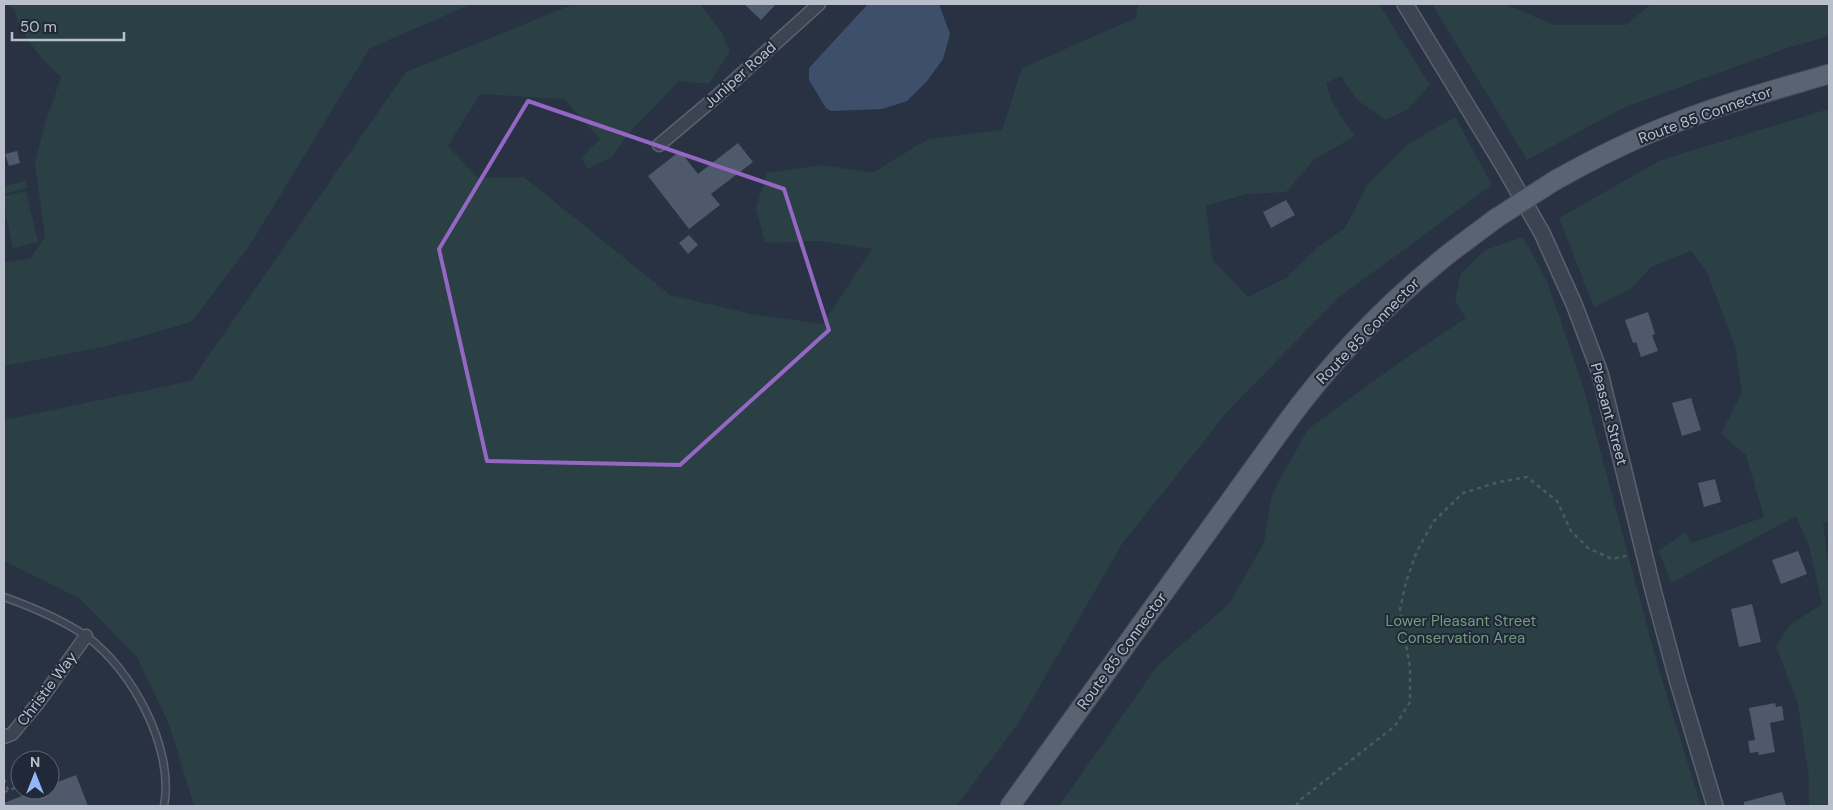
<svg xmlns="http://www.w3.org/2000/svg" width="1833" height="810" viewBox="0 0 1833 810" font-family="'DM Sans',sans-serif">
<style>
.green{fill:#2a4044}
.water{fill:#3e4f6b}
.building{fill:#4e596b}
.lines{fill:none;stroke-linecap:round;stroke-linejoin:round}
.service-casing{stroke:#5a6270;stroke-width:9}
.minor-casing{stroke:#5a6270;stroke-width:15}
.tertiary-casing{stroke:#5a6270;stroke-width:18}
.primary-casing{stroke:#464d5c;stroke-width:21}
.path{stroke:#485c60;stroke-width:2.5;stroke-dasharray:4 4;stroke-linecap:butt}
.service{stroke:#3c4452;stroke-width:6}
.minor{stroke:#3c4452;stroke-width:12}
.tertiary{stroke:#3c4452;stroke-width:15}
.primary{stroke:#5a6372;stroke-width:19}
.primary-bridge-casing{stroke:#464d5c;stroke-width:21;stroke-linecap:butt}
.primary-bridge{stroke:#5a6372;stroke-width:19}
.marked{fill:none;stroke:#9467c4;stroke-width:4;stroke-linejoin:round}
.labels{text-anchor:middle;stroke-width:4;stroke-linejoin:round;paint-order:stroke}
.street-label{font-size:15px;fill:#b9c0cc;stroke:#212938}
.park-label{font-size:15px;fill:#719c7d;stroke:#212938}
</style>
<rect width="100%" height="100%" fill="#283243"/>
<path class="green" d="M4,4H472L370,48L248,248L191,322L108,346L4,366V262L30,259L45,237L35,163L44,127L61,77L43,60L20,29L15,10Z
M574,4H700L722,33L730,51L709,84L679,81L628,134L612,157L587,169L582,157L600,139L564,99L480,94L448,146L478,178L524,177L670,295L751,314L823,324L872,249L820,241L765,243L756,208L767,173L822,165L872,173L928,139L1002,130L1022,68L1136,18L1138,4H1379L1430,85L1408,109L1386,120L1357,100L1341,76L1326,83L1332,103L1355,136L1314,160L1286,192L1247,194L1206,206L1212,259L1248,297L1286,278L1318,247L1345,228L1367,185L1408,144L1455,117L1492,185L1338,298L1227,412L1122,544L1019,722L956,806H194L169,724L137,657L79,598L4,561V420L191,381L406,72Z
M1432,4H1505L1554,25H1626L1651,4H1829V36L1787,48L1623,108L1527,160Z
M1829,109V523L1823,522L1829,570V806H1809V777L1798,704L1776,646L1790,625L1822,604L1809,546L1796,516L1671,583L1659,551L1685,532L1692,543L1764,517L1746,455L1721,434L1742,392L1735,346L1706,270L1691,251L1651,267L1632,288L1594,307L1559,218L1661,160Z
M25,181L27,188L4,194V186Z
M26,191L38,242L13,248L4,207V196Z
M1523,237L1547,281L1583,386L1658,667L1701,806H1059L1158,665L1229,604L1264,543L1272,494L1308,429L1396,365L1466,318L1455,301L1461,273L1485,250Z"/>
<path class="water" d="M868,4H939L950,34L943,59L927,81L907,101L882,109L831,111L826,108L809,80V68Z"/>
<path class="building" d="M744,4H776L761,20Z
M738,143L753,162L711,194L720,205L689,229L648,176L680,151L698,174Z
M17,151L20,163L9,166L5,154Z
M1286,200L1295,215L1271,228L1263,212Z
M689,235L698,245L688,254L679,243Z
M1648,312L1655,334L1652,335L1658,351L1641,357L1636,342L1633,343L1625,320Z
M1691,398L1701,430L1682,436L1672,403Z
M1715,479L1721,502L1704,507L1698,483Z
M1798,551L1807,574L1781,584L1772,560Z
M1752,604L1761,642L1739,647L1731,609Z
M1775,703L1776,707L1782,706L1784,720L1770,723L1775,752L1759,755L1758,752L1750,753L1748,741L1755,740L1749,708Z
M76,775L88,806H4V803L37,790H50V785Z
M1782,792L1786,806H1744V802Z"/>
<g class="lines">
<defs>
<path id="service" d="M4,597C32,607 61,619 86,636C132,669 175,749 164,806"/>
<path id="minor" d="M659,145L716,97L819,4
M4,737L12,734L38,703L86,636"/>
<path id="tertiary" d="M1405,4L1503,165L1542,233L1574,304L1600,373L1653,590L1677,679L1715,806"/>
<path id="primary" d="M1554,181C1593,159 1633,139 1675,123C1725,103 1778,89 1829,74
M1010,806L1284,426C1329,364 1382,308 1441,260C1458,246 1477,233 1495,219"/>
</defs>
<use href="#service" class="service-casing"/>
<use href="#minor" class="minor-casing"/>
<use href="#tertiary" class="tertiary-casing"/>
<use href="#primary" class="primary-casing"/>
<path class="path" d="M4,779L8,790
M4,792L20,786
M1296,806L1300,800L1395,726L1410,702V667L1400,610L1406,582L1417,551L1434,521L1463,493L1499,482L1527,477L1557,501L1571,531L1588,548L1612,559L1630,555"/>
<use href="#service" class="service"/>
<use href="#minor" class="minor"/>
<use href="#tertiary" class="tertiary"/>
<use href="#primary" class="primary"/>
<defs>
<path id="primary-bridge" d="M1495,219L1554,181"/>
</defs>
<use href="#primary-bridge" class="primary-bridge-casing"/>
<use href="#primary-bridge" class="primary-bridge"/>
</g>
<path class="marked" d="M528,101L784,189L829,330L680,465L487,461L439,249Z"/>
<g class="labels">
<g class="street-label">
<text transform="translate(740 75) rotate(-42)" y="5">Juniper Road</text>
<text transform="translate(1705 115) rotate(-20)" y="5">Route 85 Connector</text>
<text transform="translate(1368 331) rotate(-46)" y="5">Route 85 Connector</text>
<text transform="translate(1609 414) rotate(75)" y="5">Pleasant Street</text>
<text transform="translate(1122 651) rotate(-54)" y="5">Route 85 Connector</text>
<text transform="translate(47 689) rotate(-53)" y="5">Christie Way</text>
</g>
<g class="park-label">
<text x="1461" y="626">Lower Pleasant Street<tspan x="1461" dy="17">Conservation Area</tspan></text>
</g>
</g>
<rect width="1833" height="810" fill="none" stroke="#b9c0cc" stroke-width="10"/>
<g transform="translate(35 775)"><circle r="24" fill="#212938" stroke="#5e6573"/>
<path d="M0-4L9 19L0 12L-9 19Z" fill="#94b6f6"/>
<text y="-8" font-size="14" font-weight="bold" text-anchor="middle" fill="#b9c0cc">N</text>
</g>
<path d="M12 32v8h112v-8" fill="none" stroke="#b9c0cc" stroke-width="2.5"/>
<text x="20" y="32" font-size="15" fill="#b9c0cc" stroke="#212938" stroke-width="4" paint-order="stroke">50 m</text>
</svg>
